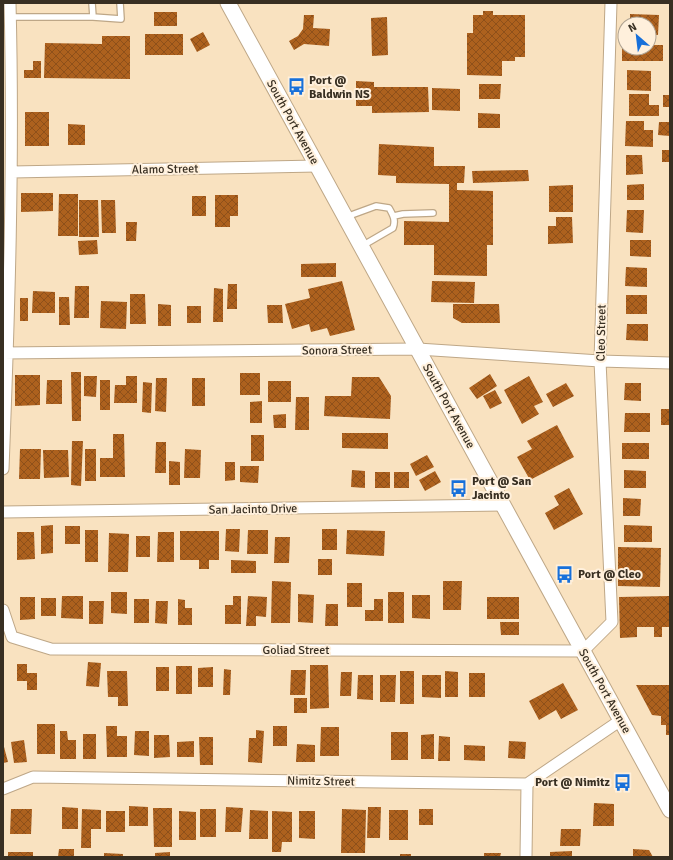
<svg xmlns="http://www.w3.org/2000/svg" width="673" height="860" viewBox="0 0 673 860" font-family="Signika,sans-serif">
<style>
.building{fill:url(#building-cross-hatch)}
.lines{fill:none;stroke-linecap:round;stroke-linejoin:round}
.lane-casing{stroke:#bea787;stroke-width:8}
.street-casing{stroke:#bea787;stroke-width:13}
.secondary-casing{stroke:#bea787;stroke-width:17}
.lane{stroke:#fff;stroke-width:5.5}
.street{stroke:#fff;stroke-width:11}
.secondary{stroke:#fff;stroke-width:15}
.labels{text-anchor:middle;stroke-width:4;stroke-linejoin:round;paint-order:stroke}
.poi-label{font-size:12px;font-weight:bold;fill:#382f22;stroke:#fff0dc;text-anchor:start}
.street-label{font-size:12px;fill:#382f22;stroke:#fff0dc}
</style>
<defs>
<pattern id="building-cross-hatch" width="8" height="8" patternUnits="userSpaceOnUse"><rect width="8" height="8" fill="#ad611e"/><path d="M0 0l8 8M0 8l8-8" fill="none" stroke="#8e501a"/></pattern>
</defs>
<rect width="100%" height="100%" fill="#f9e2c0"/>
<path class="building" d="M483,11H493V15H525V57H515V61H502V76L467,75V33H473V15H483Z
M154,12H177V26H154Z
M630,14L659,15L658,35H649V24H630Z
M304,15H314L313,28L330,29L329,46L304,44L294,50L289,41L298,36L303,29Z
M387,17L388,55L372,56L371,18Z
M203,32L210,45L197,52L190,39Z
M145,34H183V55H145Z
M102,36H130V79L44,78L45,43L102,44Z
M622,36L625,37V48H649V45H663V61H622Z
M33,61H41V78H24V70H33Z
M627,70L651,71V91L627,90Z
M356,81L374,82V87H428L429,112L372,113V106H356Z
M479,84H501L500,99H479Z
M432,88L460,89V111L432,110Z
M629,94H649V105H659V116H629Z
M663,95H670V107H663Z
M25,112H49V146H25Z
M478,113L500,114V128H478Z
M626,121H644V130H653V147L625,146Z
M659,122H670V136L658,135Z
M68,124L85,125V145H68Z
M379,144L434,147V166H465L464,183H457V190L493,191V245H487V276L434,275V245H404V221L449,222V184L396,183V176L378,175Z
M662,150H670V162H662Z
M626,155H642L643,174L626,175Z
M528,170L529,181L473,183L472,171Z
M644,184V200H627V185Z
M573,185V212H549V186Z
M21,193H53V211L21,212Z
M59,194H78V236H58Z
M215,195H238V216H230V227H215Z
M192,196H206V216H192Z
M79,200H98L99,237H79Z
M101,200H115L116,233H102Z
M627,210H644L643,233L626,232Z
M556,217H572L573,243L548,244V226H556Z
M126,222H137L136,241H126Z
M97,240L98,254L79,255L78,241Z
M630,240H651V257L630,256Z
M336,263V277H301V264Z
M626,267L647,268V287L625,286Z
M342,281L355,330L330,336L327,328L311,332L309,324L292,329L285,304L310,298L308,289Z
M432,281L475,282L474,303L431,302Z
M228,284H237V309H227Z
M75,286H89V318H74Z
M214,288L223,289V322H213Z
M33,291L55,292V313H32Z
M130,294H145L146,324H130Z
M626,295H647V314H626Z
M59,297H69L70,325H59Z
M20,298H28V321H20Z
M101,301L127,302L126,329L100,328Z
M158,304L171,305V326H158Z
M453,304H499L500,323H462L453,318Z
M267,305H282L283,323H268Z
M187,306H201V323H187Z
M627,324H648V341L626,340Z
M71,372H81V421H72Z
M240,373H260V395H240Z
M490,374L497,386L477,399L469,388Z
M15,375H40V405L15,406Z
M84,376H97L96,397L84,396Z
M126,376H137V403H114L115,385H126Z
M529,376L543,402L534,406L539,414L522,424L504,390Z
M352,377H379L391,396L390,419L324,416L325,396H351Z
M156,378H167L166,412L155,411Z
M192,378H205V406H192Z
M47,380H62V404H46Z
M100,380H110V410H100Z
M268,381H291V402H268Z
M143,382L152,383L151,413L142,412Z
M566,383L574,396L553,407L546,394Z
M625,383H641V401L624,400Z
M495,390L502,403L490,409L483,396Z
M296,397H309V430H295Z
M262,401V423H250V402Z
M661,409H670V425H661Z
M625,413H650V432H624Z
M286,414V428H274L273,415Z
M557,425L574,457L530,480L517,457L532,449L527,441Z
M342,433H388V449L342,448Z
M113,434H124L125,477H100V458H113Z
M251,435H264V461H251Z
M72,441H83L81,486L71,485Z
M156,442H166V473H155Z
M622,443H649V459H622Z
M20,449H41L40,479H19Z
M85,449H96V481H85Z
M185,449L201,450L200,478H184Z
M43,450H68L69,477L44,478Z
M427,455L434,467L416,476L410,464Z
M169,461L180,462V485H169Z
M225,462H235V480L225,481Z
M240,466H259L258,483L240,482Z
M352,470L365,471V488L351,487Z
M624,470L646,471V488H624Z
M435,471L441,482L425,491L419,480Z
M375,472H390V488H375Z
M394,472H409V488H394Z
M569,488L583,514L554,530L545,513L559,505L554,496Z
M623,498L641,499L640,516H623Z
M53,525V553L41,554V526Z
M624,525L652,526V542H624Z
M65,526H80V544H65Z
M226,529H240L239,552L225,551Z
M322,529H337V550H322Z
M85,530H98V562H85Z
M248,530H268V554H247Z
M347,530L385,531L384,556L346,554Z
M180,531H219V560H209V569H199V560H180Z
M17,532H34L35,559L17,560Z
M158,532H174V562H157Z
M109,533L129,534L128,572H108Z
M136,536H150V557H136Z
M275,537H290L289,563H274Z
M618,547L661,548L660,587L618,586Z
M318,559H332V575H318Z
M231,560L256,561V573H231Z
M272,581L291,582L290,623H271Z
M443,581H462L461,610H443Z
M347,583H362V607H347Z
M111,592H127V614L111,613Z
M388,592H404V623H388Z
M298,594L314,595L313,623L298,622Z
M412,595H430V619L412,618Z
M62,596H83V619L61,618Z
M233,596H241V624H225V605H233Z
M248,596L267,597L266,617L256,616V626H246Z
M670,596V627H662V637H654V627H637V637L620,638L619,597Z
M20,597H35V619L20,620Z
M487,597H519V619H487Z
M41,598H56V616H41Z
M134,599H149V623H134Z
M178,599L185,600V608H192V625H178Z
M374,599H383V621H365V610H374Z
M89,601H104L103,624H89Z
M156,601H168L167,624L155,623Z
M326,604H338V626H325Z
M500,622H519V635H501Z
M88,662L101,663L99,687L86,686Z
M17,664H27V673H37V690H27V681H17Z
M310,665H328L329,708L310,709Z
M176,666H192V694H176Z
M156,667H169V691H156Z
M213,667V687H198V668Z
M224,669L231,670L230,695H223Z
M291,670H306L305,695H290Z
M107,671H127L128,706H118V697H108Z
M400,671H414V704H400Z
M445,671L458,672V697H445Z
M341,672H352L351,696H340Z
M469,673H485V697H469Z
M358,675H373V700L357,699Z
M380,675H396L395,702H380Z
M422,675H441V698L422,697Z
M563,683L578,710L561,719L556,710L539,720L529,701Z
M636,685H670V735H666V725H661V716L652,715Z
M294,698H307V713H294Z
M37,724H55V754H37Z
M106,726H117V736H127V757H107Z
M273,726H287V746H273Z
M321,727H339V756H320Z
M256,730L264,731L262,763L248,762L249,738H256Z
M60,731H67L68,740H76V759H60Z
M135,731H149V756L134,755Z
M391,732H408V760H391Z
M83,734H96V759H83Z
M434,734V759H421V735Z
M154,735H169L170,757L154,758Z
M439,736L450,737V761H438Z
M199,737H213V765H200Z
M24,740L27,762L14,763L11,742Z
M194,741V757H177V742Z
M509,741L526,742L525,759L508,758Z
M3,743L8,762L3,763Z
M297,744L315,745V762H296Z
M464,745L485,746V761L464,760Z
M594,803L614,804V826H593Z
M129,806L148,807V826H129Z
M62,807L78,808V829H62Z
M226,807L243,808L241,832H225Z
M368,807H381L380,838H367Z
M153,808H172V847H154Z
M11,809H32L31,834H10Z
M82,809L101,810V829H91V848H81Z
M200,809H216V837H200Z
M342,809L366,810L365,853H341Z
M419,809H433V825H419Z
M250,810L268,811V839H249Z
M389,810H408V840H389Z
M106,811H125V832H106Z
M179,811L196,812V840H179Z
M272,811L292,812V842H282L281,852H272Z
M299,811H315V839L299,838Z
M561,829H581L580,846H560Z
M59,849H74V857H58Z
M633,849L649,850L653,857H633Z
M572,851V857H550V852Z
M8,852H33V857H8Z
M170,852V857H155V853Z
M104,853L123,854V857H104Z
M484,853H501L500,857H484Z
M400,854H411V857H400Z"/>
<g class="lines">
<defs>
<path id="lane" d="M10,17H93L92,3
M93,17L121,19L120,3
M394,216L403,214L433,213
M346,217L376,206L389,208C393,215 396,220 393,228L362,246"/>
<path id="street" d="M12,172L317,166
M3,353L418,349L600,361L670,363
M3,469C9,314 14,158 10,3
M3,512L503,505
M3,610L12,637L51,649L583,651L612,622L600,361L611,3
M3,789L33,777L527,784L621,720
M526,857L527,784"/>
<path id="secondary" d="M228,3L670,810"/>
</defs>
<use href="#lane" class="lane-casing"/>
<use href="#street" class="street-casing"/>
<use href="#secondary" class="secondary-casing"/>
<use href="#lane" class="lane"/>
<use href="#street" class="street"/>
<use href="#secondary" class="secondary"/>
</g>
<defs>
<symbol id="bus-bare" viewBox="-9 -9 18 18"><path d="M-5-6H5V4H4V6H2V4H-2V6H-4V4H-5ZM-3.5-4V0h7V-4ZM-3.5 1.2v1.5H-2V1.2ZM2 1.2v1.5H3.5V1.2Z" fill="#1770da" stroke="#fff0dc" stroke-width="2.5" paint-order="stroke"/></symbol>
</defs>
<g fill-rule="evenodd">
<use href="#bus-bare" x="284" y="74" width="25" height="25"/>
<use href="#bus-bare" x="446" y="476" width="25" height="25"/>
<use href="#bus-bare" x="552" y="562" width="25" height="25"/>
<use href="#bus-bare" x="610" y="770" width="25" height="25"/>
</g>
<g class="labels">
<g class="poi-label">
<text x="309" y="84">Port @<tspan x="309" dy="14">Baldwin NS</tspan></text>
<text x="472" y="485">Port @ San<tspan x="472" dy="14">Jacinto</tspan></text>
<text x="578" y="578">Port @ Cleo</text>
<text x="610" y="786" text-anchor="end">Port @ Nimitz</text>
</g>
<g class="street-label">
<text transform="translate(293 122) rotate(61)" y="4">South Port Avenue</text>
<text transform="translate(165 169) rotate(-1)" y="4">Alamo Street</text>
<text transform="translate(601 333) rotate(-89)" y="4">Cleo Street</text>
<text transform="translate(337 350) rotate(-1)" y="4">Sonora Street</text>
<text transform="translate(449 406) rotate(61)" y="4">South Port Avenue</text>
<text transform="translate(253 509) rotate(-1)" y="4">San Jacinto Drive</text>
<text x="296" y="654">Goliad Street</text>
<text transform="translate(605 691) rotate(61)" y="4">South Port Avenue</text>
<text transform="translate(321 781) rotate(1)" y="4">Nimitz Street</text>
</g>
</g>
<rect width="673" height="860" fill="none" stroke="#382f22" stroke-width="8"/>
<g transform="translate(637 36) rotate(332)"><circle r="19" fill="#fff0dc" stroke="#afa392"/>
<path d="M0-3L7 15L0 10L-7 15Z" fill="#1770da"/>
<text y="-6" font-size="11" font-weight="bold" text-anchor="middle" fill="#382f22">N</text>
</g>
</svg>
